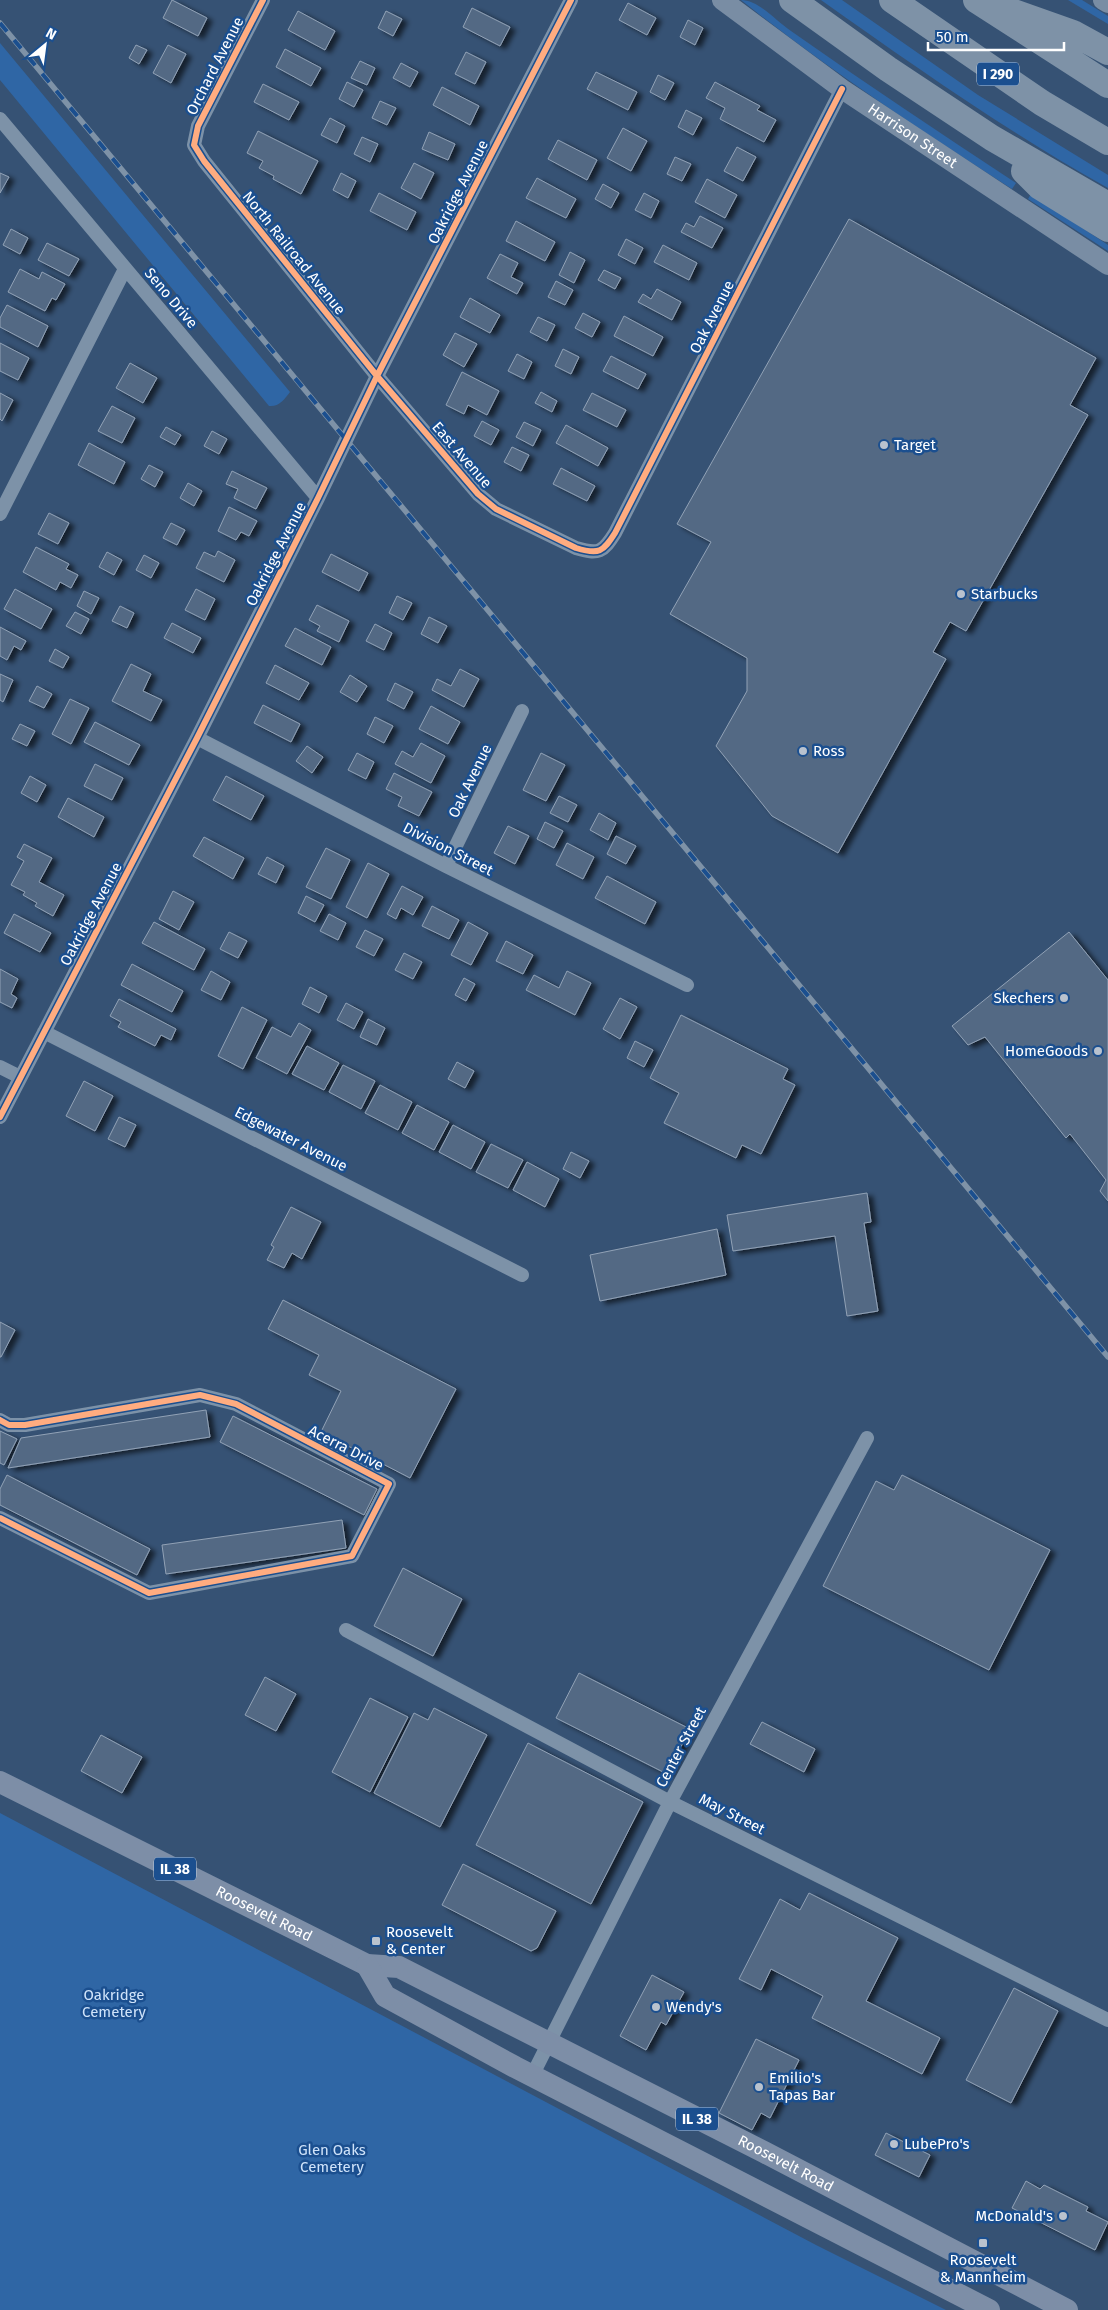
<svg xmlns="http://www.w3.org/2000/svg" width="1108" height="2310" viewBox="0 0 1108 2310" font-family="'Fira Sans',sans-serif">
<style>
.green{fill:#2f66a5}
.building{fill:#526984;stroke:#92a2b6;filter:url(#shadow)}
.lines{fill:none;stroke-linecap:round;stroke-linejoin:round}
.street{stroke:#7d92a8;stroke-width:14}
.secondary{stroke:#798da4;stroke-width:20}
.primary{stroke:#7d8ea7;stroke-width:22}
.highway{stroke:#7e92a7;stroke-width:26}
.rail-casing{stroke:#7e92a7;stroke-width:5.5}
.rail{stroke:#1b4f8f;stroke-width:4;stroke-dasharray:11;stroke-linecap:butt}
.cycleway-casing{stroke:#1b4f8f;stroke-width:9}
.cycleway{stroke:#ffac80;stroke-width:6}
.poi-dot{fill:#b9c2ce;stroke:#1b4f8f;stroke-width:2}
.labels{text-anchor:middle;stroke-width:5;stroke-linejoin:round;paint-order:stroke}
.shield{fill:#1b4f8f;stroke:#bbcadd;stroke-width:1}
.shield-label{font-size:14px;font-weight:bold;fill:#fff}
.street-label{font-size:15px;fill:#fff;stroke:#1b4f8f}
.poi-label{font-size:15px;fill:#fff;stroke:#1b4f8f;text-anchor:start}
.park-label{font-size:15px;fill:#cfe3fa;stroke:#1b4f8f}
</style>
<defs>
<filter id="shadow"><feDropShadow dx="5.5" dy="3" stdDeviation="2.5" flood-color="#0009"/></filter>
</defs>
<rect width="100%" height="100%" fill="#365274"/>
<path class="green" d="M741,0C759,0 776,21 791,31C865,83 940,133 1016,183L1012,189C920,130 827,69 741,0Z
M821,0H842L978,95L1108,175V188C1008,132 914,66 821,0Z
M1068,0H1082L1108,16V24Z
M0,43L290,392C284,400 279,407 269,406L0,80Z
M1031,194L1108,245V251L1028,199Z
M0,1813L816,2245L946,2310H0Z"/>
<path class="building" d="M172,0L207,18L198,36L163,18Z
M628,3L656,18L647,35L619,20Z
M472,8L510,27L500,46L463,27Z
M298,11L335,31L325,50L288,30Z
M386,11L402,19L393,36L378,28Z
M688,20L703,28L695,45L680,37Z
M136,45L147,50L139,64L129,58Z
M168,45L186,54L171,83L153,73Z
M285,49L321,68L311,86L276,67Z
M466,52L486,62L475,84L455,74Z
M360,61L375,68L367,85L351,78Z
M401,63L418,72L410,87L393,78Z
M596,72L637,92L628,110L587,89Z
M658,75L674,83L665,100L650,92Z
M347,82L363,90L354,107L339,99Z
M715,82L760,106L757,110L776,120L764,142L720,119L725,108L706,98Z
M263,84L299,102L289,120L254,102Z
M442,87L479,106L470,125L433,105Z
M380,101L396,108L387,125L372,118Z
M686,110L702,118L693,135L678,127Z
M330,118L345,126L337,143L321,135Z
M623,128L647,141L631,171L607,158Z
M258,131L318,161L301,194L273,179L274,176L259,168L263,161L247,153Z
M429,132L455,144L448,160L422,149Z
M362,137L378,144L370,162L354,154Z
M558,140L597,160L587,180L548,159Z
M737,147L756,157L743,181L724,171Z
M675,157L691,164L682,181L667,174Z
M414,163L434,173L421,199L401,188Z
M0,173L9,177L0,193Z
M341,173L356,181L348,198L333,190Z
M537,178L576,199L566,218L526,198Z
M707,179L737,195L725,218L695,202Z
M603,184L619,193L611,208L595,199Z
M379,193L416,212L407,230L370,211Z
M644,193L659,201L651,218L635,210Z
M700,216L723,228L712,248L681,232L686,223L694,227Z
M849,219L1096,358L1070,405L1088,415L966,631L950,622L933,652L946,659L838,853L772,816L716,746L747,691V658L670,614L711,542L677,524Z
M516,221L555,242L545,261L506,241Z
M11,229L28,238L20,254L3,245Z
M626,239L643,248L635,264L618,255Z
M47,243L79,259L69,276L38,260Z
M663,245L697,263L689,280L654,262Z
M570,252L585,260L574,283L559,275Z
M500,254L518,263L511,277L523,283L517,294L487,278Z
M20,269L39,279L42,272L65,284L56,300L52,298L45,311L8,292Z
M604,270L621,278L615,289L598,280Z
M556,281L573,290L565,305L548,297Z
M657,289L681,302L672,320L638,302L643,294L651,299Z
M470,298L500,315L490,333L460,317Z
M7,305L48,326L38,347L0,327V318Z
M583,313L600,322L592,337L575,328Z
M624,316L663,337L653,356L614,336Z
M538,317L555,325L547,341L530,332Z
M455,333L477,344L464,367L443,355Z
M0,343L29,358L18,380L0,371Z
M563,349L579,357L571,374L555,366Z
M517,354L532,362L524,379L508,371Z
M611,356L646,374L638,389L603,371Z
M130,363L157,378L143,403L116,388Z
M462,372L499,391L487,415L468,405L464,414L446,405Z
M541,392L557,401L552,412L535,403Z
M0,393L13,400L2,421L0,419Z
M592,393L626,410L617,427L583,410Z
M112,406L135,418L122,443L98,431Z
M482,421L499,430L491,445L474,436Z
M524,422L541,430L533,446L516,437Z
M566,425L608,448L598,466L556,443Z
M166,427L181,435L175,445L160,437Z
M212,431L227,439L219,454L204,446Z
M89,443L125,462L114,484L78,465Z
M512,447L529,455L521,471L504,462Z
M149,465L163,472L155,487L141,479Z
M561,468L595,486L587,501L553,484Z
M232,471L267,488L256,509L234,498L238,489L226,484Z
M188,483L202,491L194,506L180,498Z
M229,507L257,521L249,536L241,532L236,540L218,531Z
M49,513L69,523L58,544L38,534Z
M171,523L185,530L177,545L163,538Z
M36,547L69,564L66,569L78,575L71,588L60,582L56,590L23,572Z
M218,551L235,560L224,582L196,568L204,552L215,557Z
M107,552L122,560L114,575L99,567Z
M331,554L368,573L359,591L322,572Z
M144,555L159,563L151,578L136,570Z
M15,589L52,609L41,629L4,609Z
M196,589L215,599L205,620L185,610Z
M84,591L99,598L91,614L77,606Z
M397,596L412,603L403,620L389,613Z
M317,605L349,621L339,642L317,631L320,626L309,620Z
M120,606L134,613L127,628L112,621Z
M75,612L89,619L81,634L66,626Z
M429,617L447,626L438,643L421,634Z
M172,623L201,638L193,653L164,638Z
M375,624L392,633L384,650L366,641Z
M0,627L26,641L21,650L14,646L7,660L0,656Z
M295,628L331,647L322,665L285,646Z
M55,649L69,657L63,668L49,661Z
M131,664L151,674L143,691L162,700L151,721L112,701Z
M275,665L309,683L299,700L266,683Z
M460,669L479,679L464,707L432,690L437,679L451,686Z
M0,674L13,680L3,702L0,700Z
M350,675L367,686L357,702L340,692Z
M395,683L413,692L404,709L387,700Z
M37,686L52,694L44,708L29,701Z
M70,699L89,708L71,744L52,734Z
M263,705L300,724L291,742L254,723Z
M431,706L460,722L448,744L419,729Z
M375,717L393,726L384,743L367,734Z
M95,722L140,745L129,765L84,742Z
M20,724L35,731L27,746L12,739Z
M421,743L445,756L431,783L395,764L402,751L413,757Z
M307,746L323,757L312,773L296,761Z
M357,753L374,762L366,779L348,770Z
M541,753L565,765L546,801L523,790Z
M95,764L123,778L112,800L84,786Z
M394,773L432,792L419,816L398,806L402,797L386,789Z
M30,776L46,785L37,802L21,793Z
M226,776L264,796L251,820L213,800Z
M559,796L577,805L568,822L550,813Z
M68,798L104,817L94,837L58,817Z
M599,813L616,823L608,840L590,830Z
M545,822L563,831L554,848L537,839Z
M508,826L529,836L515,864L494,853Z
M616,836L636,846L626,864L607,854Z
M204,837L244,858L233,879L193,856Z
M567,843L594,857L583,879L556,865Z
M24,844L52,858L39,882L64,895L53,916L35,906L37,903L23,895L25,892L11,885L24,861L17,857Z
M326,848L350,860L331,899L306,887Z
M267,857L284,866L276,883L258,874Z
M368,863L389,874L367,918L346,907Z
M607,876L656,902L645,924L595,898Z
M402,886L423,897L413,915L401,908L396,919L387,914Z
M173,891L194,902L179,930L159,919Z
M306,896L324,905L315,922L298,913Z
M432,906L459,920L449,939L422,926Z
M14,914L51,933L40,952L4,933Z
M329,914L346,923L338,940L320,931Z
M154,922L205,949L194,970L142,943Z
M468,922L488,933L471,965L451,955Z
M365,930L383,939L374,956L356,947Z
M229,932L247,941L238,958L220,949Z
M1069,932L1108,980V1201L1100,1191L1106,1180L1070,1134L1066,1138L985,1037L968,1045L952,1026Z
M506,941L533,955L523,974L496,961Z
M404,953L422,962L413,979L395,970Z
M132,964L183,991L172,1012L121,985Z
M0,969L18,979L11,994L17,998L12,1008L0,1002Z
M211,971L230,982L221,1000L201,990Z
M567,971L591,983L575,1015L526,990L534,975L559,988Z
M464,978L475,984L466,1001L455,995Z
M310,987L327,996L319,1013L302,1004Z
M620,998L637,1007L620,1039L603,1029Z
M119,999L176,1029L171,1040L161,1035L155,1046L118,1027L121,1022L110,1016Z
M346,1003L363,1012L354,1029L337,1020Z
M242,1007L267,1020L243,1069L218,1056Z
M681,1015L788,1069L783,1079L795,1085L761,1154L742,1145L736,1158L664,1123L679,1093L650,1078Z
M368,1019L385,1028L377,1045L360,1037Z
M299,1023L311,1030L287,1074L256,1058L272,1027L291,1037Z
M635,1041L653,1050L644,1067L627,1058Z
M307,1046L339,1063L324,1090L292,1074Z
M457,1062L474,1071L465,1088L448,1079Z
M343,1065L375,1081L361,1109L329,1092Z
M84,1081L113,1096L95,1131L66,1116Z
M380,1085L412,1102L398,1130L365,1113Z
M417,1105L449,1122L434,1150L402,1133Z
M119,1117L136,1125L125,1147L108,1139Z
M453,1125L485,1142L471,1169L439,1152Z
M491,1144L523,1160L508,1188L476,1172Z
M571,1152L589,1161L580,1178L563,1169Z
M527,1162L559,1179L545,1207L513,1190Z
M867,1193L871,1222L864,1223L878,1311L847,1316L835,1236L733,1251L727,1215Z
M291,1207L321,1222L302,1259L292,1253L284,1268L267,1260L274,1247L271,1245Z
M717,1229L726,1275L600,1301L590,1255Z
M283,1300L456,1389L410,1478L321,1432L341,1391L309,1375L319,1355L268,1329Z
M0,1322L15,1330L1,1357H0Z
M206,1410L210,1437L8,1468L21,1438Z
M233,1416L377,1489L364,1515L220,1442Z
M0,1431L17,1439L4,1465L0,1463Z
M7,1475L150,1549L137,1575L0,1505V1489Z
M902,1475L1050,1550L989,1670L823,1586L876,1481L894,1490Z
M342,1520L346,1548L166,1574L162,1545Z
M403,1568L462,1599L433,1656L374,1626Z
M579,1673L690,1729L667,1774L556,1718Z
M265,1677L296,1694L276,1731L245,1715Z
M370,1698L408,1717L370,1792L332,1772Z
M434,1708L487,1735L440,1827L374,1793L414,1713L428,1720Z
M762,1722L815,1749L804,1772L750,1744Z
M101,1735L142,1757L122,1793L81,1771Z
M528,1743L643,1802L591,1904L476,1845Z
M463,1864L556,1911L537,1948L531,1951L442,1905Z
M809,1893L898,1938L866,2001L940,2038L922,2074L812,2018L823,1996L771,1969L761,1990L739,1979L780,1899L800,1910Z
M652,1975L684,1992L666,2025L661,2022L646,2050L620,2036Z
M1014,1988L1058,2011L1011,2103L966,2080Z
M756,2039L799,2060L770,2118L761,2113L752,2130L719,2113Z
M886,2133L930,2155L919,2177L875,2155Z
M1026,2181L1040,2189L1044,2185L1088,2207L1086,2211L1108,2222L1095,2250L1012,2208Z"/>
<g class="lines">
<path class="street" d="M263,0L198,126L194,145L204,161L377,376L478,494L496,509L576,548C599,555 603,552 615,533L842,89
M0,119L318,498
M0,514L125,269
M197,738L446,866L687,985
M446,866L522,711
M44,1032L522,1275
M0,1067L20,1077
M0,1117L197,738L318,498L377,376L571,0
M0,1420L9,1425H25L200,1395L236,1404L389,1484L352,1556L149,1593L0,1518
M346,1630L670,1802L1108,2020
M532,2076L670,1802L867,1438"/>
<g class="secondary">
<path id="s1" d="M722,0L842,89L1108,265"/>
<path d="M1103,0L1108,3"/>
</g>
<g class="primary">
<path id="s2" d="M0,1782L367,1965L399,1967L764,2152L1067,2310"/>
<path d="M367,1965L385,1996L515,2067L989,2310"/>
</g>
<path class="highway" d="M792,0L888,69L992,138L1108,205
M892,0L1042,103L1108,142
M976,0L1108,85
M1008,10L1073,33L1108,52
M1024,171L1040,187L1108,229"/>
<defs>
<path id="rail" d="M0,23L1108,1357"/>
</defs>
<use href="#rail" class="rail-casing"/>
<use href="#rail" class="rail"/>
<defs>
<path id="cycleway" d="M263,0L198,126L194,145L204,161L377,376L478,494L496,509L576,548C599,555 603,552 615,533L842,89
M0,1117L197,738L318,498L377,376L571,0
M0,1420L9,1425H25L200,1395L236,1404L389,1484L352,1556L149,1593L0,1518"/>
</defs>
<use href="#cycleway" class="cycleway-casing"/>
<use href="#cycleway" class="cycleway"/>
</g>
<g class="poi-dot">
<circle cx="884" cy="445" r="5"/>
<circle cx="961" cy="594" r="5"/>
<circle cx="803" cy="751" r="5"/>
<circle cx="1064" cy="998" r="5"/>
<circle cx="1098" cy="1051" r="5"/>
<rect x="371" y="1936" width="10" height="10" rx="2.5"/>
<circle cx="656" cy="2007" r="5"/>
<circle cx="759" cy="2087" r="5"/>
<circle cx="894" cy="2144" r="5"/>
<circle cx="1063" cy="2216" r="5"/>
<rect x="978" y="2238" width="10" height="10" rx="2.5"/>
</g>
<g class="labels">
<g class="shield">
<rect x="977" y="62.5" width="42" height="23" rx="4"/>
<rect x="154" y="1857.5" width="42" height="23" rx="4"/>
<rect x="676" y="2107.5" width="42" height="23" rx="4"/>
</g>
<g class="shield-label">
<text x="998" y="79">I 290</text>
<text x="175" y="1874">IL 38</text>
<text x="697" y="2124">IL 38</text>
</g>
<g class="street-label">
<text transform="translate(215 66) rotate(-63)" y="5">Orchard Avenue</text>
<text dy="5" stroke="none"><textPath href="#s1" startOffset="234">Harrison Street</textPath></text>
<text transform="translate(458 192) rotate(-63)" y="5">Oakridge Avenue</text>
<text transform="translate(294 253) rotate(51)" y="5">North Railroad Avenue</text>
<text transform="translate(171 298) rotate(50)" y="5">Seno Drive</text>
<text transform="translate(712 317) rotate(-63)" y="5">Oak Avenue</text>
<text transform="translate(462 455) rotate(49)" y="5">East Avenue</text>
<text transform="translate(276 554) rotate(-63)" y="5">Oakridge Avenue</text>
<text transform="translate(470 781) rotate(-64)" y="5">Oak Avenue</text>
<text transform="translate(448 849) rotate(27)" y="5">Division Street</text>
<text transform="translate(91 914) rotate(-62)" y="5">Oakridge Avenue</text>
<text transform="translate(291 1139) rotate(27)" y="5">Edgewater Avenue</text>
<text transform="translate(346 1448) rotate(27)" y="5">Acerra Drive</text>
<text transform="translate(681 1747) rotate(-62)" y="5">Center Street</text>
<text transform="translate(732 1814) rotate(27)" y="5">May Street</text>
<text dy="5" stroke="none"><textPath href="#s2" startOffset="295">Roosevelt Road</textPath></text>
<text dy="5" stroke="none"><textPath href="#s2" startOffset="876">Roosevelt Road</textPath></text>
</g>
<g class="poi-label">
<text x="894" y="450">Target</text>
<text x="971" y="599">Starbucks</text>
<text x="813" y="756">Ross</text>
<text x="1054" y="1003" text-anchor="end">Skechers</text>
<text x="1088" y="1056" text-anchor="end">HomeGoods</text>
<text x="386" y="1937">Roosevelt<tspan x="386" dy="17">&amp; Center</tspan></text>
<text x="666" y="2012">Wendy's</text>
<text x="769" y="2083">Emilio's<tspan x="769" dy="17">Tapas Bar</tspan></text>
<text x="904" y="2149">LubePro's</text>
<text x="1053" y="2221" text-anchor="end">McDonald's</text>
<text x="983" y="2265" text-anchor="middle">Roosevelt<tspan x="983" dy="17">&amp; Mannheim</tspan></text>
</g>
<g class="park-label">
<text x="114" y="2000">Oakridge<tspan x="114" dy="17">Cemetery</tspan></text>
<text x="332" y="2155">Glen Oaks<tspan x="332" dy="17">Cemetery</tspan></text>
</g>
</g>
<g transform="translate(45 45) rotate(29)" stroke="#1b4f8f" stroke-width="4" paint-order="stroke">
<path d="M0-4L9 19L0 12L-9 19Z" fill="#ffffff"/>
<text y="-8" font-size="14" font-weight="bold" text-anchor="middle" fill="#ffffff">N</text>
</g>
<path d="M928 42v8h136v-8" fill="none" stroke="#ffffff" stroke-width="2.5"/>
<text x="936" y="42" font-size="15" fill="#ffffff" stroke="#1b4f8f" stroke-width="4" paint-order="stroke">50 m</text>
</svg>
